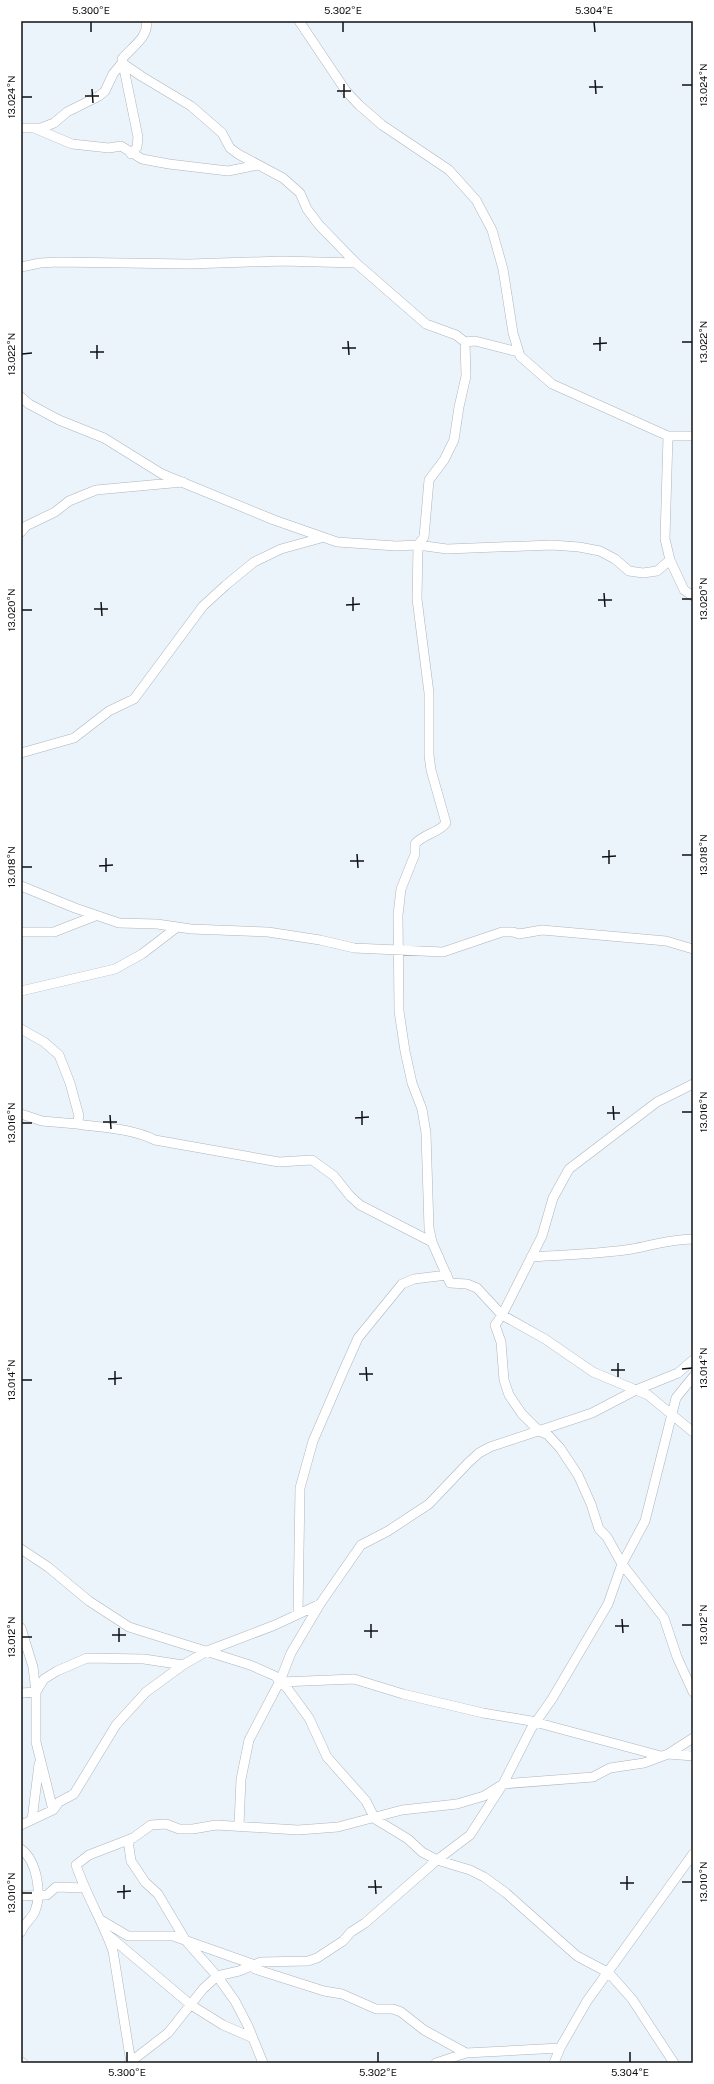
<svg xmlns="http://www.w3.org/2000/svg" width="714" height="2084" viewBox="0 0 714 2084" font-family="'Public Sans',sans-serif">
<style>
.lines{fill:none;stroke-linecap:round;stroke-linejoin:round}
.street-casing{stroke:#adb5bd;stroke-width:10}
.street{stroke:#fff;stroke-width:9}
.ticks{fill:none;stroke:#0f1214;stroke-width:1.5}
.neatline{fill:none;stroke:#0f1214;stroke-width:1.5}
.ticks-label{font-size:10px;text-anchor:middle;fill:#0f1214}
</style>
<rect width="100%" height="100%" fill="#ebf3fb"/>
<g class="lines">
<defs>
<path id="street" d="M299,21L346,91L359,105L382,125L449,170L476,200L492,230L503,269L513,333L520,356L552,384L668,436H693
M122,63L141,76L191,106L222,133L230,148L238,154L283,178L300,193L307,209L319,225L356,263L426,324L456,335L465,342L475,341L518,352
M21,128H41L54,123L67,112L99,96L105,91L113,74L122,63
M34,128L72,144L109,148L121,146L142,159L169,164L228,171L258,165
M131,154L137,147L138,137L122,59C131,48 150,36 146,21
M21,267L40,263L58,262L189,264L282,261L356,263
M465,342L466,376L459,407L454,440L444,460L429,480L424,537L418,545L417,599L429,693V755L431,770L446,823C439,833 423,834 415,844V854L401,889L398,915L399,1011L405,1051L412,1083L422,1109L426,1133L429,1228L432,1242L450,1283L467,1284L477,1288L502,1315L545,1339L593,1372L648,1395L693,1432
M21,397L29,404L59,420L104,438L162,474L274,520L337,542L396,546L418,545L447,549L552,545L579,547L600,551L615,559L629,571L643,573L657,571L670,560
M668,436L665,539L670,560L684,590L693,596
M21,532L26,526L55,512L69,501L96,490L183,482
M21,753L74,738L109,711L134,699L203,606L226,585L254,562L281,549L321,538
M21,886L75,908L119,923L157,924L191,929L268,932L320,940L354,948L443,952L502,932H513L519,934L542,930L666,941L693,949
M21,932H54L95,916
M21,991L115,969L142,954L176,928
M21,1029L44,1042L59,1055L70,1083L79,1116L77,1124C103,1128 131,1128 155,1140L279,1162L312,1160L334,1176L350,1196L360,1205L432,1242
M693,1084L657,1102L569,1169L553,1198L542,1236L502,1315L495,1325L501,1342L504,1380L509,1395L522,1414L539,1431L548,1435L560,1448L578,1475L591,1504L599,1529L607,1537L622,1564L664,1618L677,1657L693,1692
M21,1114L42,1121L77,1124
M531,1257C564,1255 599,1254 632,1249C653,1245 672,1239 693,1239
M21,1549L48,1567L89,1601L129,1627L250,1665L275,1676L287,1688L309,1718L327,1757L366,1801L375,1819L408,1839L422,1852L437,1860L470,1870L484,1877L506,1893L577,1956L609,1973L632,1999L674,2063
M298,1614L300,1488L313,1441L342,1374L358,1338L402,1284L414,1279L447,1275
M21,1628L33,1667L36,1692V1742L53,1810
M281,1682L354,1679L403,1694L483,1713L531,1721L661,1756
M36,1692L44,1679L57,1671L87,1658L144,1659L183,1665
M21,1693L36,1692
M668,1754L693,1738
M32,1820L39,1764
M21,1825L53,1810L59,1802L74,1794L116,1725L146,1692L183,1665L207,1651L275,1625L320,1604L361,1545L388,1531L429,1504L468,1463L479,1453L490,1447L592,1413L636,1390L678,1373L693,1360
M239,1825L241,1779L249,1740L280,1681L291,1653L320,1604
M128,1840L131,1861L145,1882L158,1894L186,1941L217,1976L235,2001L248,2026L263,2063
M21,1849C37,1861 42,1893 35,1911C32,1919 24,1923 21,1932
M21,1896L47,1895L56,1887L84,1888
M101,1920L128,1936H173L255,1965V1969L324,1991L342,1994L376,2009H393L401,2012L424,2030L466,2053
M108,1935L191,2005L223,2025L253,2038
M21,2062L23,2063
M129,2063L168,2033L203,1989L217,1976L239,1971L261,1962L308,1961L317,1958L343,1941L351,1932L365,1923L437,1860L470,1835L503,1784L531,1729L552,1699L608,1604L622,1564L645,1521L676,1398L693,1377
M131,2063L113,1951C103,1922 86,1895 76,1865L89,1855L133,1838L151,1825L166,1824L179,1829H193L216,1825L298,1830L338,1827L402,1810L457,1804L484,1796L503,1784L593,1777L610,1768L644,1763L668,1754L693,1756
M436,2063L466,2053L560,2048
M554,2063L560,2048L587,2001L693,1854"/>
</defs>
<use href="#street" class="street-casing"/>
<use href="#street" class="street"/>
</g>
<path class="ticks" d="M91,22V32M343,22V32M594,22L595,32M595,80L596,94M344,84V98M682,85H692M589,87H603M92,89L93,103M337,91H351M85,96H99M22,97H32M600,337V351M348,341L349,355M682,342H692M593,344L607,343M97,345V359M342,348H356M90,352H104M22,354L32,353M604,593L605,607M353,597V611M682,599H692M598,600H612M101,602L102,616M346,605L360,604M94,609H108M22,610H32M609,850V864M357,854L358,868M682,855H692M602,857L616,856M106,858V872M350,861H364M99,866L113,865M22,867H32M613,1106L614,1120M362,1111V1125M682,1112H692M607,1113H620M110,1115L111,1129M355,1118L369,1117M103,1122H117M22,1123H32M618,1363V1377M366,1367L367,1381M682,1369L692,1368M611,1370H625M115,1371V1385M359,1374H373M108,1379L122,1378M22,1380H32M622,1619L623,1633M371,1624V1638M682,1625H692M615,1626H629M119,1628V1642M364,1631H378M112,1635H126M22,1637H32M627,1876V1890M375,1880L376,1894M682,1882H692M620,1883H634M124,1885V1899M368,1887H382M117,1892L131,1891M22,1893H32M127,2052V2062M378,2052V2062M630,2052V2062"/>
<rect width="714" height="2084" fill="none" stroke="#ffffff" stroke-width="44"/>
<rect x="22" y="22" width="670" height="2040" class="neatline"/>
<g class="ticks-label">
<text x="91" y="14">5.300°E</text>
<text x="343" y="14">5.302°E</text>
<text x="594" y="14">5.304°E</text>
<text transform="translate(703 85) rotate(-90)" y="4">13.024°N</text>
<text transform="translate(11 97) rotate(-90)" y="4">13.024°N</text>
<text transform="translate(703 342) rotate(-90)" y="4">13.022°N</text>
<text transform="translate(11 354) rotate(-90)" y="4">13.022°N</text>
<text transform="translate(703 599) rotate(-90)" y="4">13.020°N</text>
<text transform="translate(11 610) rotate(-90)" y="4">13.020°N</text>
<text transform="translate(703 855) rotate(-90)" y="4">13.018°N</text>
<text transform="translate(11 867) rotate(-90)" y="4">13.018°N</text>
<text transform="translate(703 1112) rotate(-90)" y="4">13.016°N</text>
<text transform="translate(11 1123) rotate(-90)" y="4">13.016°N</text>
<text transform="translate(703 1368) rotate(-90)" y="4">13.014°N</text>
<text transform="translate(11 1380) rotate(-90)" y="4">13.014°N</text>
<text transform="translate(703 1625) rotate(-90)" y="4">13.012°N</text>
<text transform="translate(11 1637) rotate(-90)" y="4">13.012°N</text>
<text transform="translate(703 1882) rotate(-90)" y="4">13.010°N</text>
<text transform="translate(11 1893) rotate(-90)" y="4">13.010°N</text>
<text x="127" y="2076">5.300°E</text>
<text x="378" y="2076">5.302°E</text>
<text x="630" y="2076">5.304°E</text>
</g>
</svg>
